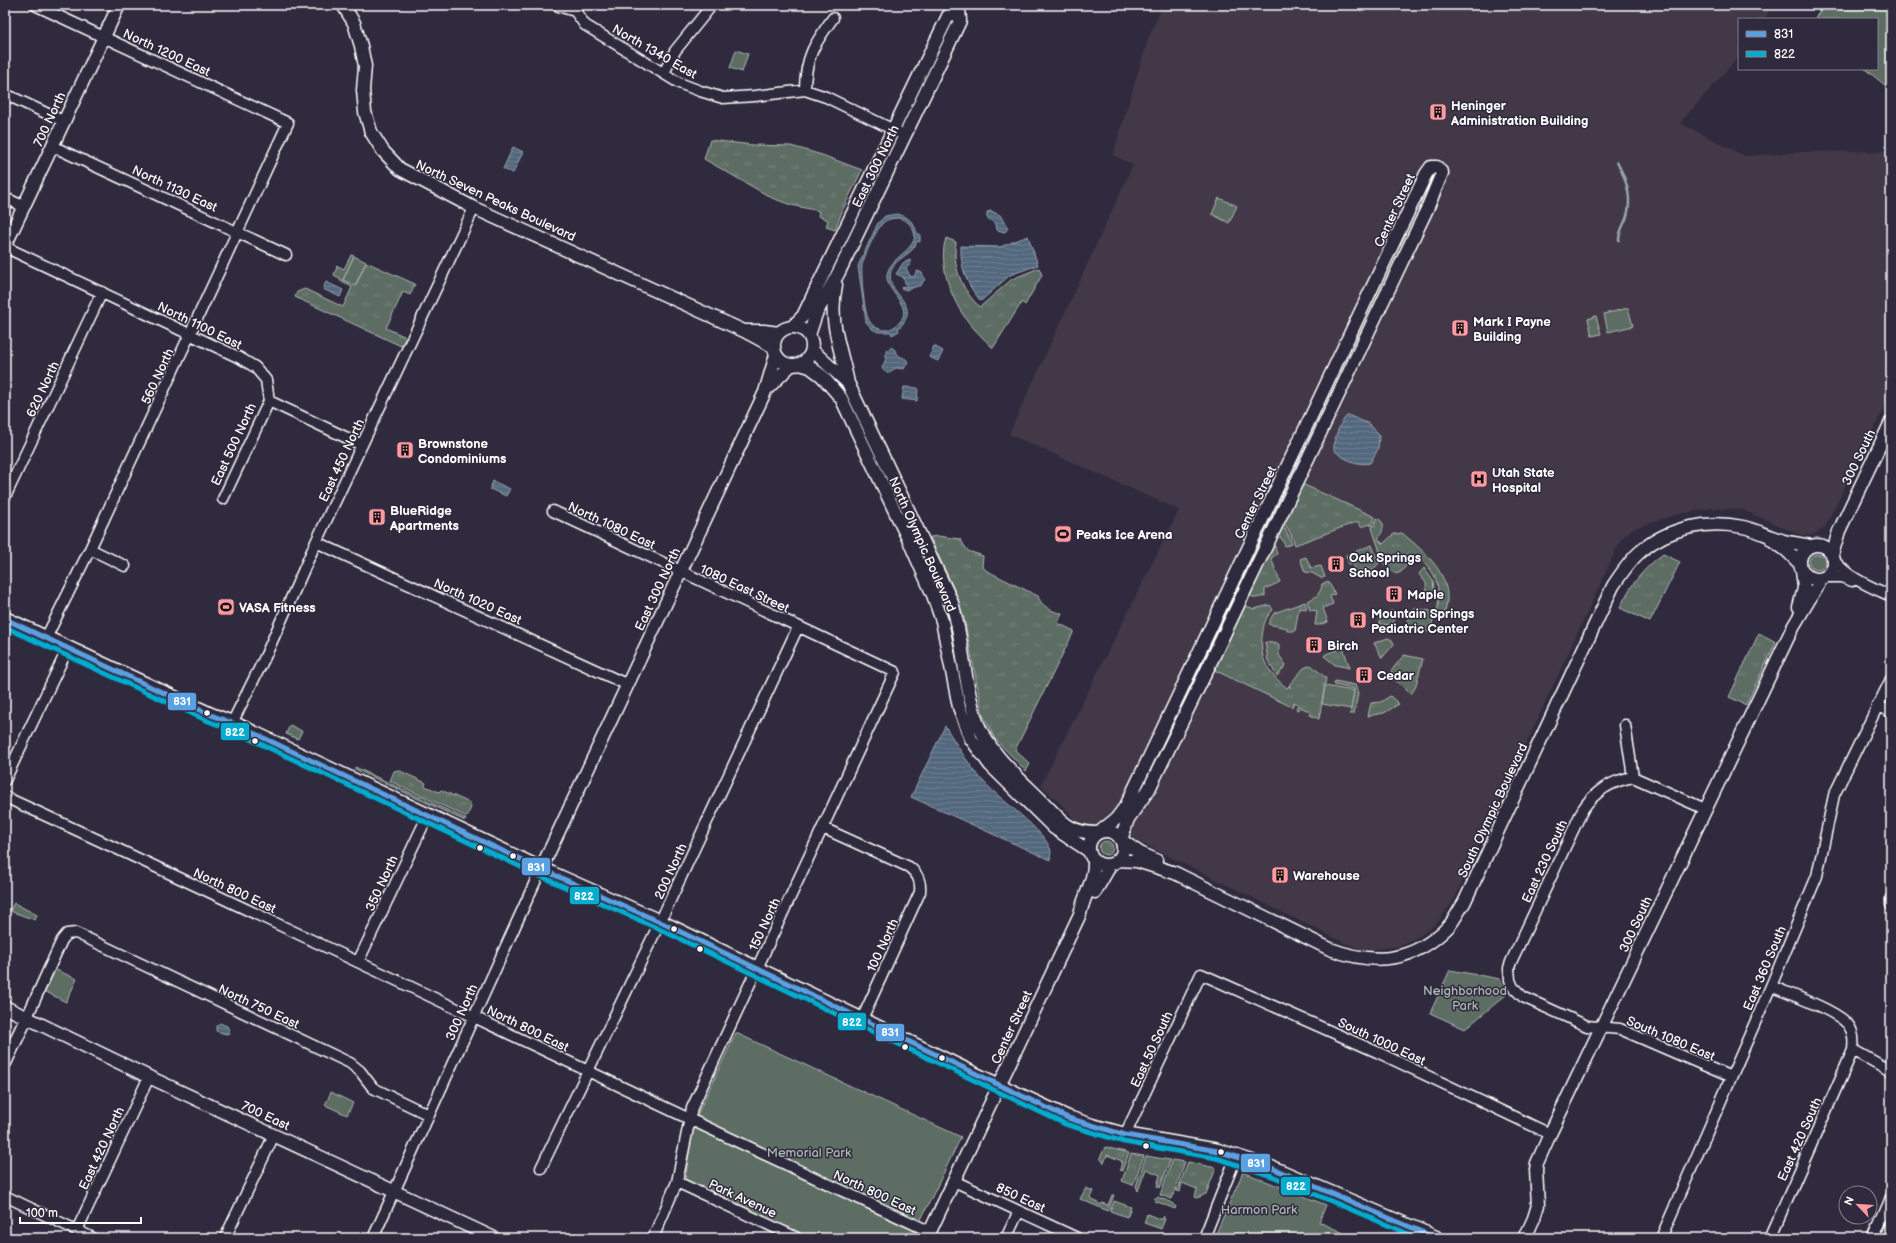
<svg xmlns="http://www.w3.org/2000/svg" width="1896" height="1243" viewBox="0 0 1896 1243" font-family="'Balsamiq Sans',sans-serif">
<style>
.built{fill:#423947}
.grass{fill:url(#grass-tufts);stroke:#aeb6b2}
.park{fill:#5d6d64;stroke:#aeb6b2}
.water{fill:url(#water-rules);stroke:#97a4b1;fill-rule:evenodd}
.lines{fill:none;stroke-linecap:round;stroke-linejoin:round}
.stream{stroke:#97a4b1;stroke-width:2.5}
.minor-casing{stroke:#fff;stroke-width:13}
.tertiary-casing{stroke:#fff;stroke-width:15}
.secondary-casing{stroke:#fff;stroke-width:17}
.minor{stroke:#2f2a3d;stroke-width:10}
.tertiary{stroke:#2f2a3d;stroke-width:12}
.secondary{stroke:#2f2a3d;stroke-width:14}
.bus-1-casing{stroke:#2f2a3d;stroke-width:8}
.bus-2-casing{stroke:#2f2a3d;stroke-width:8}
.bus-1{stroke:#5aa1e4;stroke-width:5}
.bus-2{stroke:#06acd0;stroke-width:5}
.bus-dot{fill:#fff;stroke:#2f2a3d;stroke-width:1.5}
.labels{text-anchor:middle;stroke-width:3;stroke-linejoin:round;paint-order:stroke}
.street-label{font-size:13px;fill:#fff;stroke:#2f2a3d}
.poi-label{font-size:13px;font-weight:bold;fill:#fff;stroke:#2f2a3d;text-anchor:start}
.park-label{font-size:13px;fill:#aeb6b2;stroke:#2f2a3d}
.line-badge{stroke:#2f2a3d;stroke-width:1.5}
.badge-label{font-size:11px;text-anchor:middle;font-weight:bold;fill:#fff}
</style>
<defs>
<pattern id="grass-tufts" width="24" height="20" patternUnits="userSpaceOnUse"><rect width="24" height="20" fill="#5d6d64"/><path d="M3 7l-1-3M5 7V3M7 7l1-3M15 17l-1-3M17 17v-4M19 17l1-3" fill="none" stroke="#75837b"/></pattern>
<pattern id="water-rules" width="6" height="5" patternUnits="userSpaceOnUse"><rect width="6" height="5" fill="#52677d"/><path d="M0 2.5h6" fill="none" stroke="#6c7e90"/></pattern>
</defs>
<rect width="100%" height="100%" fill="#2f2a3d"/>
<filter id="ink" filterUnits="userSpaceOnUse"><feTurbulence type="fractalNoise" baseFrequency=".025" numOctaves="2"/><feDisplacementMap in="SourceGraphic" scale="8" xChannelSelector="R" yChannelSelector="G"/><feConvolveMatrix kernelMatrix="1 2 1 2 8 2 1 2 1" color-interpolation-filters="sRGB"/></filter>
<g filter="url(#ink)">
<path class="built" d="M1163,5H1772L1765,19H1739V56L1680,123L1745,156L1801,152L1891,151V394L1824,529L1813,535H1801L1743,510L1712,508L1675,515L1632,529L1621,539L1454,900L1440,919L1432,927L1421,935L1399,946L1378,949H1362L1345,943L1103,824L1093,828L1080,827L1067,810L1041,785L1179,510L1009,434L1133,165L1113,155L1148,39Z"/>
<path class="grass" d="M710,140L753,145L791,146L822,155L862,170L843,209L835,230L826,227L828,220L818,216L819,211L791,205L772,198L704,159Z
M946,238L956,242C952,266 962,291 980,307L1012,279L1039,268L1042,275L1025,305L1022,302L993,348C983,338 972,328 964,316C950,296 938,262 946,238Z
M351,255L354,256L343,280L356,285L366,262L415,284L410,295L403,292L386,328L406,337L401,346L295,297L297,292L305,289L343,307L352,287L340,281L341,279L334,275L337,267L336,265L344,269Z
M1300,483L1375,517L1371,526V524L1361,527L1359,522L1351,524L1295,545L1288,528L1281,524Z
M1377,518C1387,523 1383,532 1378,539L1383,544L1394,534L1402,533C1427,554 1457,578 1444,615L1437,613C1441,587 1438,571 1415,555L1401,572L1396,574L1384,564L1372,528Z
M1280,527L1286,530L1292,544L1285,546L1282,539L1276,534Z
M938,536L960,539L968,551L983,556L982,566L987,571L1038,596C1040,605 1053,613 1062,613L1058,623L1074,631L1015,750L1030,764L1026,771L995,739L983,715L964,618L957,596L930,537Z
M1271,544L1275,547L1277,554L1271,558L1280,582L1265,589V596L1256,598L1248,595Z
M1663,554L1680,562L1650,622L1620,608C1630,585 1643,569 1663,554Z
M1809 562a8 8 0 1 1 16 0a8 8 0 1 1-16 0Z
M1306,557L1311,568L1321,566L1325,577L1321,578L1312,573L1305,572L1300,559Z
M1424,568L1433,581L1435,596L1427,595L1426,583L1419,574Z
M1328,581L1335,594L1330,596L1333,604L1323,608L1328,622L1319,625H1315L1317,611L1310,610L1307,601C1316,598 1321,593 1322,584Z
M1305,602L1307,609L1299,608L1295,631H1287V628L1268,624L1274,613Z
M1244,605L1254,609L1270,605L1273,610C1267,615 1264,623 1263,630C1258,657 1266,671 1287,688L1289,686L1291,688L1289,685L1304,668L1311,665L1326,678L1319,719L1310,715L1311,712L1300,707L1298,710L1296,709L1298,704L1294,702L1292,707L1212,669Z
M1415,608L1435,612L1430,632L1407,628L1410,611Z
M1391,611L1395,612L1393,625L1380,624L1378,616Z
M1759,633L1776,642L1746,705L1729,697Z
M1388,638L1392,640L1394,644L1382,658L1374,643Z
M1265,642L1279,644V655L1286,665L1277,676L1268,661Z
M1343,648L1350,668L1335,665L1324,656L1326,654Z
M1404,655L1423,659L1415,688L1411,694L1394,679L1391,671Z
M1335,681L1355,685L1358,693L1354,714H1350L1354,689L1334,685Z
M1390,696L1399,704L1384,713L1368,716L1371,703L1381,702Z
M290,725L302,731L298,739L286,734Z
M355,767L466,819L465,821L355,769Z
M398,770L426,783L425,786L439,792L441,790L470,803L471,807L467,817L390,781L394,771Z
M1099 848a7 7 0 1 1 14 0a7 7 0 1 1-14 0Z
M14,903L37,915L35,920L10,911Z
M1105,1147L1129,1153L1122,1171L1120,1170L1122,1161L1107,1155L1104,1163L1100,1158Z
M1131,1154L1144,1156L1133,1185L1122,1181Z
M1146,1156L1170,1160L1160,1188L1157,1186L1160,1175L1146,1169L1138,1191L1136,1186Z
M1172,1160L1185,1162L1172,1199L1160,1195Z
M1188,1162L1216,1168L1206,1194L1197,1198L1195,1197L1197,1189L1182,1183L1180,1192L1177,1191Z
M1086,1188L1093,1191L1090,1198L1101,1205L1102,1203L1108,1205L1112,1195H1114L1108,1211L1080,1199Z
M1157,1197L1171,1202L1176,1207L1175,1209L1155,1201L1154,1199Z
M1114,1201L1131,1207L1127,1217L1110,1211Z
M1147,1214L1162,1220L1164,1216L1163,1218L1165,1219L1161,1229L1144,1223Z"/>
<path class="park" d="M1823,5H1891V90L1865,69H1877V19H1815Z
M736,50L748,54L742,72L730,68Z
M1219,198L1237,206L1229,223L1212,214Z
M354,256L366,262L355,286L343,280Z
M1628,308L1633,326L1608,332L1604,314Z
M1596,316L1601,334L1592,336L1588,319Z
M1372,545L1379,563L1372,571L1368,568L1356,572L1353,563L1349,564L1346,555Z
M1325,686L1354,691L1351,709L1322,704Z
M54,969L77,979L66,1002L44,991Z
M1450,970L1500,979L1507,994L1465,1029L1430,1013Z
M736,1033L961,1137L912,1238H809L685,1181L691,1138L699,1111Z
M331,1092L353,1103L347,1115L325,1105Z
M1243,1172L1326,1205L1319,1222L1355,1238H1214Z"/>
<path class="water" d="M513,147L523,152L513,173L503,169Z
M991,211L1000,215L1008,228L1005,232L997,230L996,224L987,218V212Z
M897,214C908,216 915,223 917,234H920V242L917,241C913,256 895,257 891,271C884,295 925,303 898,329L899,331L892,335L891,332H878L872,329L866,322L858,266L878,223L885,216ZM895,218C901,218 907,220 911,226C926,248 889,255 887,275C885,292 915,306 899,323C895,327 891,329 886,330C880,330 873,327 870,322C864,315 861,275 862,265C864,257 876,230 882,224C885,220 890,219 895,218Z
M1028,236L1038,265L1010,275L981,301C967,286 960,267 961,246L1000,247Z
M910,260L911,264L906,268L910,276L914,277L916,272L918,271L922,273L925,279L921,285L906,290L901,288L903,286L907,287L909,285H906L903,277L896,274L903,263Z
M326,282L343,290L340,297L323,289Z
M934,346L943,351L938,361L929,357Z
M890,347L894,349L899,356L906,359L908,362L904,369L896,368L888,373L883,370L882,367L886,359V351Z
M904,387L918,388L917,401L902,399Z
M1348,415L1369,424L1379,434L1378,449L1370,463C1358,466 1343,459 1334,450C1333,440 1340,421 1348,415Z
M493,481L510,489L506,496L490,489Z
M945,726C957,745 968,764 983,781C998,798 1047,832 1051,851C1051,854 1050,858 1050,860L911,797Z
M220,1023L227,1026L230,1033L226,1034L216,1031V1026Z"/>
<g class="lines">
<path class="stream" d="M1617,162C1627,181 1633,199 1626,219C1623,226 1619,232 1619,240"/>
<defs>
<path id="minor" d="M35,5L288,123L90,549L46,638
M558,6L575,11L585,25L679,83L700,91L723,98L755,96L805,90L826,97L900,133
M664,73L675,51L712,5
M805,90C805,57 815,43 833,18
M5,94L63,121
M52,146L286,255
M5,198L23,206
M5,247L240,358L255,367L266,380L269,401L223,499
M269,401L362,445
M5,497L102,292
M553,511L895,672L692,1108L677,1182L653,1238
M316,542L628,685
M90,549L125,566
M1833,559C1848,578 1869,586 1891,596
M1826,577H1841L1852,581
M1877,705L1891,712
M232,723L265,657L316,542L474,208
M1625,725L1633,777
M1633,777C1611,781 1595,791 1583,809L1511,962L1509,968L1510,980L1513,987L1523,997L1587,1026L1620,1029L1731,1077
M1633,777L1705,809
M5,780L68,648
M5,797C315,939 621,1089 931,1232
M823,828L909,867C918,874 921,881 920,892L862,1019
M1891,898V905
M358,962L428,815
M27,1017L62,940L67,934L76,933L350,1063L360,1071L373,1088L429,1115
M1853,1050L1891,1071
M1125,1135L1201,974L1377,1052L1550,1134
M541,1168L660,922L798,627
M954,1181L1077,1238
M677,1182L797,1238
M5,1196L93,1238
M77,1230L149,1077
M225,1238L274,1135
M373,1238L541,869
M1006,1238L1019,1211
M1204,1238L1236,1157
M1661,1238L1771,986L1817,876L1834,795L1891,679
M1770,1238L1853,1050C1854,1041 1854,1033 1849,1026C1839,1011 1789,994 1771,986
M1873,1238L1891,1197"/>
<path id="tertiary" d="M343,5L354,23L361,46L365,66L363,90L365,112L371,132L383,151L400,169L474,208L744,331L774,347
M5,246L119,5
M836,285C828,323 841,347 848,383
M792,327L803,316L948,16L959,8L960,21L839,272L816,314L809,335
M774 346a19 19 0 1 1 38 0a19 19 0 1 1-38 0Z
M746,331H764L779,333
M812,350L848,383L951,600C964,639 963,683 977,722C989,753 1019,778 1042,801C1061,820 1068,833 1097,833
M800,364L810,367L822,376L841,398L910,543L933,595L942,621L959,707L971,739L990,765L1054,828L1089,851
M768,388L791,365
M1772,540L1787,551L1800,564
M1800 562a17 17 0 1 1 34 0a17 17 0 1 1-34 0Z
M1832,555L1839,531L1891,422
M1799,607L1804,588L1802,570
M1101,831L1116,819L1126,806L1426,174L1431,167H1437L1442,173L1427,209L1207,670L1149,789L1128,819L1121,840
M1089 848a17 17 0 1 1 34 0a17 17 0 1 1-34 0Z
M1121,840L1140,853L1156,860
M1117,860L1137,861L1175,873L1330,949C1376,966 1414,962 1449,926C1455,919 1459,910 1464,903L1613,586C1621,574 1630,560 1641,551C1669,527 1708,520 1743,527C1757,530 1770,537 1784,541C1792,543 1802,544 1811,546
M541,869L765,392L776,355
M1095,892L1111,864
M5,1007L149,1077L494,1238
M5,1063L27,1017
M927,1238L1080,914C1084,895 1095,880 1094,860
M1525,1238L1534,1218L1538,1205L1536,1170L1537,1163L1550,1134L1793,627L1822,578"/>
<path id="secondary" d="M5,619L211,715L232,723L541,869L660,922L978,1076L1068,1118L1092,1126L1125,1135L1218,1151L1274,1169L1436,1238"/>
</defs>
<use href="#minor" class="minor-casing"/>
<use href="#tertiary" class="tertiary-casing"/>
<use href="#secondary" class="secondary-casing"/>
<use href="#minor" class="minor"/>
<use href="#tertiary" class="tertiary"/>
<use href="#secondary" class="secondary"/>
<defs>
<path id="bus-1" d="M5,619L211,715L232,723L541,869L660,922L1068,1118L1125,1135L1218,1151L1274,1169L1436,1238"/>
<path id="bus-2" d="M5,627L208,721L229,729L538,875L657,928L1065,1124L1124,1142L1216,1158L1272,1176L1418,1238"/>
</defs>
<use href="#bus-1" class="bus-1-casing"/>
<use href="#bus-2" class="bus-2-casing"/>
<use href="#bus-1" class="bus-1"/>
<use href="#bus-2" class="bus-2"/>
</g>
</g>
<defs>
<symbol id="building-square" viewBox="-11 -11 22 22"><rect x="-9" y="-9" width="18" height="18" rx="4" fill="#ff9aa2" stroke="#2f2a3d"/><path d="M-4-6H4V6H1V3H-1V6H-4ZM-2.5-4.3h1.7v1.8h-1.7ZM.8-4.3h1.7v1.8H.8ZM-2.5-1h1.7V.8h-1.7ZM.8-1h1.7V.8H.8Z" fill="#111"/></symbol>
<symbol id="hospital-square" viewBox="-11 -11 22 22"><rect x="-9" y="-9" width="18" height="18" rx="4" fill="#ff9aa2" stroke="#2f2a3d"/><path d="M-5-5h3v3.5h4V-5h3V5h-3V1.5h-4V5h-3Z" fill="#111"/></symbol>
<symbol id="stadium-square" viewBox="-11 -11 22 22"><rect x="-9" y="-9" width="18" height="18" rx="4" fill="#ff9aa2" stroke="#2f2a3d"/><path d="M0-5a6.5 5 0 1 0 0 10a6.5 5 0 1 0 0-10ZM-3.5-1.8h7v3.6h-7Z" fill="#111"/></symbol>
</defs>
<g fill-rule="evenodd">
<use href="#building-square" x="1428" y="102" width="20" height="20"/>
<use href="#building-square" x="1450" y="318" width="20" height="20"/>
<use href="#building-square" x="395" y="440" width="20" height="20"/>
<use href="#hospital-square" x="1469" y="469" width="20" height="20"/>
<use href="#building-square" x="367" y="507" width="20" height="20"/>
<use href="#stadium-square" x="1053" y="524" width="20" height="20"/>
<use href="#building-square" x="1326" y="554" width="20" height="20"/>
<use href="#building-square" x="1384" y="584" width="20" height="20"/>
<use href="#stadium-square" x="216" y="597" width="20" height="20"/>
<use href="#building-square" x="1348" y="610" width="20" height="20"/>
<use href="#building-square" x="1304" y="635" width="20" height="20"/>
<use href="#building-square" x="1354" y="665" width="20" height="20"/>
<use href="#building-square" x="1270" y="865" width="20" height="20"/>
</g>
<g class="bus-dot">
<circle cx="207" cy="713" r="3.5"/>
<circle cx="255" cy="741" r="3.5"/>
<circle cx="480" cy="848" r="3.5"/>
<circle cx="513" cy="856" r="3.5"/>
<circle cx="674" cy="929" r="3.5"/>
<circle cx="700" cy="949" r="3.5"/>
<circle cx="905" cy="1047" r="3.5"/>
<circle cx="942" cy="1058" r="3.5"/>
<circle cx="1146" cy="1146" r="3.5"/>
<circle cx="1221" cy="1152" r="3.5"/>
</g>
<g class="labels">
<g class="street-label">
<text transform="translate(655 51) rotate(30)" y="5">North 1340 East</text>
<text transform="translate(167 52) rotate(25)" y="5">North 1200 East</text>
<text transform="translate(49 119) rotate(-65)" y="5">700 North</text>
<text transform="translate(875 166) rotate(-64)" y="5">East 300 North</text>
<text transform="translate(175 188) rotate(25)" y="5">North 1130 East</text>
<text transform="translate(496 200) rotate(25)" y="5">North Seven Peaks Boulevard</text>
<text transform="translate(1394 210) rotate(-65)" y="5">Center Street</text>
<text transform="translate(200 325) rotate(26)" y="5">North 1100 East</text>
<text transform="translate(157 376) rotate(-65)" y="5">560 North</text>
<text transform="translate(42 389) rotate(-65)" y="5">620 North</text>
<text transform="translate(233 444) rotate(-65)" y="5">East 500 North</text>
<text transform="translate(1858 457) rotate(-64)" y="5">300 South</text>
<text transform="translate(341 460) rotate(-65)" y="5">East 450 North</text>
<text transform="translate(1255 502) rotate(-64)" y="5">Center Street</text>
<text transform="translate(612 525) rotate(25)" y="5">North 1080 East</text>
<text transform="translate(923 544) rotate(66)" y="5">North Olympic Boulevard</text>
<text transform="translate(745 588) rotate(25)" y="5">1080 East Street</text>
<text transform="translate(657 589) rotate(-65)" y="5">East 300 North</text>
<text transform="translate(478 601) rotate(24)" y="5">North 1020 East</text>
<text transform="translate(1492 810) rotate(-65)" y="5">South Olympic Boulevard</text>
<text transform="translate(1544 861) rotate(-65)" y="5">East 230 South</text>
<text transform="translate(670 871) rotate(-65)" y="5">200 North</text>
<text transform="translate(381 883) rotate(-65)" y="5">350 North</text>
<text transform="translate(235 890) rotate(25)" y="5">North 800 East</text>
<text transform="translate(764 924) rotate(-65)" y="5">150 North</text>
<text transform="translate(1635 924) rotate(-65)" y="5">300 South</text>
<text transform="translate(882 945) rotate(-65)" y="5">100 North</text>
<text transform="translate(1764 968) rotate(-67)" y="5">East 360 South</text>
<text transform="translate(259 1006) rotate(25)" y="5">North 750 East</text>
<text transform="translate(461 1012) rotate(-66)" y="5">300 North</text>
<text transform="translate(1011 1027) rotate(-65)" y="5">Center Street</text>
<text transform="translate(528 1028) rotate(26)" y="5">North 800 East</text>
<text transform="translate(1671 1038) rotate(23)" y="5">South 1080 East</text>
<text transform="translate(1382 1041) rotate(25)" y="5">South 1000 East</text>
<text transform="translate(1151 1049) rotate(-65)" y="5">East 50 South</text>
<text transform="translate(266 1115) rotate(25)" y="5">700 East</text>
<text transform="translate(1799 1139) rotate(-66)" y="5">East 420 South</text>
<text transform="translate(101 1148) rotate(-65)" y="5">East 420 North</text>
<text transform="translate(875 1192) rotate(25)" y="5">North 800 East</text>
<text transform="translate(1021 1197) rotate(25)" y="5">850 East</text>
<text transform="translate(743 1198) rotate(25)" y="5">Park Avenue</text>
</g>
<g class="poi-label">
<text x="1451" y="110">Heninger<tspan x="1451" dy="15">Administration Building</tspan></text>
<text x="1473" y="326">Mark I Payne<tspan x="1473" dy="15">Building</tspan></text>
<text x="418" y="448">Brownstone<tspan x="418" dy="15">Condominiums</tspan></text>
<text x="1492" y="477">Utah State<tspan x="1492" dy="15">Hospital</tspan></text>
<text x="390" y="515">BlueRidge<tspan x="390" dy="15">Apartments</tspan></text>
<text x="1076" y="539">Peaks Ice Arena</text>
<text x="1349" y="562">Oak Springs<tspan x="1349" dy="15">School</tspan></text>
<text x="1407" y="599">Maple</text>
<text x="239" y="612">VASA Fitness</text>
<text x="1371" y="618">Mountain Springs<tspan x="1371" dy="15">Pediatric Center</tspan></text>
<text x="1327" y="650">Birch</text>
<text x="1377" y="680">Cedar</text>
<text x="1293" y="880">Warehouse</text>
</g>
<g class="park-label">
<text x="1465" y="995">Neighborhood<tspan x="1465" dy="15">Park</tspan></text>
<text x="809" y="1157">Memorial Park</text>
<text x="1259" y="1214">Harmon Park</text>
</g>
</g>
<g class="line-badge">
<rect x="167" y="692" width="30" height="19" rx="4" fill="#5aa1e4"/>
<rect x="220" y="722" width="30" height="19" rx="4" fill="#06acd0"/>
<rect x="521" y="857" width="30" height="19" rx="4" fill="#5aa1e4"/>
<rect x="569" y="886" width="31" height="19" rx="4" fill="#06acd0"/>
<rect x="837" y="1012" width="30" height="19" rx="4" fill="#06acd0"/>
<rect x="875" y="1023" width="30" height="19" rx="4" fill="#5aa1e4"/>
<rect x="1240" y="1153" width="31" height="20" rx="4" fill="#5aa1e4"/>
<rect x="1280" y="1176" width="31" height="20" rx="4" fill="#06acd0"/>
</g>
<g class="badge-label">
<text x="182" y="705">831</text>
<text x="235" y="736">822</text>
<text x="536" y="871">831</text>
<text x="584" y="900">822</text>
<text x="852" y="1026">822</text>
<text x="890" y="1036">831</text>
<text x="1256" y="1167">831</text>
<text x="1296" y="1190">822</text>
</g>
<rect width="1896" height="1243" fill="none" stroke="#2f2a3d" stroke-width="20"/>
<rect x="10" y="10" width="1876" height="1223" fill="none" stroke="#fff" stroke-width="1.5" filter="url(#ink)"/>
<rect x="1738" y="18" width="140" height="52" fill="#2f2a3d" stroke="#827f8b"/>
<rect x="1746" y="31" width="20" height="6" fill="#5aa1e4" stroke="#827f8b"/>
<text x="1774" y="38" font-size="12" fill="#ffffff">831</text>
<rect x="1746" y="51" width="20" height="6" fill="#06acd0" stroke="#827f8b"/>
<text x="1774" y="58" font-size="12" fill="#ffffff">822</text>
<g transform="translate(1858 1205) rotate(295)"><circle r="19" fill="#2f2a3d" stroke="#827f8b"/>
<path d="M0-3L7 15L0 10L-7 15Z" fill="#ff9aa2"/>
<text y="-6" font-size="11" font-weight="bold" text-anchor="middle" fill="#ffffff">N</text>
</g>
<path d="M20 1217v6h121v-6" fill="none" stroke="#ffffff" stroke-width="2"/>
<text x="26" y="1217" font-size="12" fill="#ffffff" stroke="#2f2a3d" stroke-width="3" paint-order="stroke">100 m</text>
</svg>
